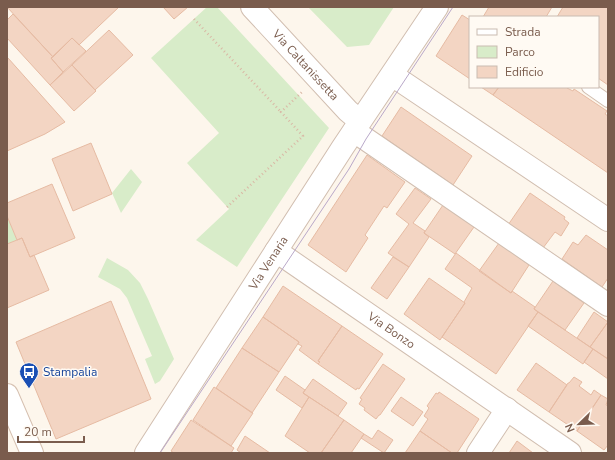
<svg xmlns="http://www.w3.org/2000/svg" width="615" height="460" viewBox="0 0 615 460" font-family="'Nunito Sans',sans-serif">
<style>
.green{fill:#d8ecc9}
.building{fill:#f3d5c3;stroke:#e6bba3}
.lines{fill:none;stroke-linecap:round;stroke-linejoin:round}
.service-casing{stroke:#d1beb0;stroke-width:14}
.minor-casing{stroke:#d1beb0;stroke-width:24}
.tertiary-casing{stroke:#d1beb0;stroke-width:24}
.secondary-casing{stroke:#d6c0b0;stroke-width:24}
.path{stroke:#d9b8a5;stroke-width:2.5;stroke-dasharray:1 3;stroke-linecap:butt}
.service{stroke:#fff;stroke-width:12}
.minor{stroke:#fff;stroke-width:22}
.tertiary{stroke:#fff;stroke-width:22}
.secondary{stroke:#fff;stroke-width:22}
.tram{stroke:#b9a8c9;stroke-width:1}
.labels{text-anchor:middle;stroke-width:3;stroke-linejoin:round;paint-order:stroke}
.street-label{font-size:12px;fill:#7a5c4d;stroke:#fffaf3}
.transit-label{font-size:12px;fill:#164399;stroke:#fffaf3;text-anchor:start}
</style>
<rect width="100%" height="100%" fill="#fdf6ec"/>
<path class="green" d="M207,7H217L329,128L237,267L196,240L229,209L187,163L219,133L151,58Z
M308,7H394L369,45L347,47Z
M131,169L142,182L121,213L112,193Z
M7,216L17,240L7,244Z
M107,258L128,270L140,283L148,299L174,359L160,381L155,384L145,359L152,356L127,298L120,289L98,277Z"/>
<path class="building" d="M7,7H119L80,44L79,45L72,38L53,57Z
M163,7H188L174,19Z
M489,7H552L546,17H483Z
M563,7H608V85L598,78V17H557Z
M13,14L53,57L51,58L63,72L50,85L7,38V20Z
M462,15L470,20V79L436,56Z
M109,30L133,55L95,90L72,65Z
M72,38L86,51L63,72L51,58Z
M8,58L65,122L45,134L7,151V59Z
M72,65L96,91L74,111L50,85Z
M481,87H499L493,95Z
M499,87H568L567,88L573,91L574,89L607,111L605,114L608,116V173L493,95Z
M401,107L472,156L453,185L382,136Z
M91,143L112,194L73,211L52,159Z
M367,155L405,182L387,208L384,206L365,235L368,238L346,272L308,245Z
M52,184L75,238L30,257L22,238L17,240L7,216V203Z
M415,188L431,199L413,223L425,231L424,233L429,237L409,267L388,253L409,224L396,214Z
M530,193L565,217L564,219L569,223L561,236L555,232L543,248L508,225Z
M443,205L474,227L455,254L424,233Z
M586,235L608,250V278L602,287L562,259L573,242L578,245Z
M22,238L30,257L34,255L49,290L7,308V244Z
M499,243L529,265L511,293L479,271Z
M456,253L511,293L512,291L535,307L534,309L538,312L496,374L442,337L465,303L464,302L472,288L445,269Z
M393,257L409,267L387,299L371,288Z
M429,278L465,303L440,340L404,314Z
M553,281L584,303L565,330L534,309Z
M283,286L342,326L318,361L320,362L318,364L299,350L302,346L298,344L299,342L263,317Z
M111,301L151,399L56,439L16,342Z
M538,312L593,349L583,364L528,326Z
M594,312L608,322L590,347L577,338Z
M263,317L299,342L279,372L242,348Z
M608,322V359L590,347Z
M342,326L383,354L359,389L357,388L356,390L318,364L320,362L318,361Z
M242,348L279,372L252,413L216,388Z
M593,349L608,359V379L584,362Z
M536,363L567,385L549,412L517,390Z
M383,364L405,379L380,415H379L376,419L364,410L365,408L359,404L362,399L360,398Z
M285,376L305,390L303,393L309,397L302,408L276,390Z
M574,377L582,382L579,386L591,395L594,390L601,395L577,431L549,412L568,383H569Z
M313,379L347,403L338,416L303,393Z
M214,387L253,413L231,446L193,420Z
M439,392L479,419L457,453H452L420,431L428,419L424,416L429,408L427,406L436,393L438,394Z
M601,395L608,399L606,405L608,406V445L604,450L577,431Z
M309,397L344,420L321,453H310L285,436Z
M401,397L423,412L413,426L391,411Z
M191,420L234,448L231,453H174L171,451Z
M344,420L364,434L351,453H321Z
M378,430L393,440L384,453L361,438L364,434L372,439Z
M420,431L452,453H405Z
M245,436L270,453H241L237,450Z
M517,441L533,453H509Z"/>
<g class="lines">
<defs>
<path id="service" d="M588,87L608,101"/>
<g id="minor">
<path id="s1" d="M252,7L348,111L360,121"/>
<path d="M392,75L608,220"/>
<path d="M354,131L608,305"/>
<path id="s2" d="M276,251L570,453"/>
<path d="M478,453L507,409"/>
</g>
<g id="tertiary">
<path id="s3" d="M146,453L343,147L437,7"/>
</g>
<path id="secondary" d="M7,395L32,453"/>
</defs>
<use href="#service" class="service-casing"/>
<use href="#minor" class="minor-casing"/>
<use href="#tertiary" class="tertiary-casing"/>
<use href="#secondary" class="secondary-casing"/>
<path class="path" d="M194,19L281,112
M227,207L303,136L281,112L302,92"/>
<use href="#service" class="service"/>
<use href="#minor" class="minor"/>
<use href="#tertiary" class="tertiary"/>
<use href="#secondary" class="secondary"/>
<path class="tram" d="M160,453L349,169L366,139L453,7"/>
</g>
<defs>
<symbol id="bus-pin" viewBox="-11 -11 22 30"><path d="M0 17L-7.5 6A9.5 9.5 0 1 1 7.5 6Z" fill="#1a4fb4" stroke="#fffaf3"/><path d="M-5-6H5V4H4V6H2V4H-2V6H-4V4H-5ZM-3.5-4V0h7V-4ZM-3.5 1.2v1.5H-2V1.2ZM2 1.2v1.5H3.5V1.2Z" fill="#fff"/></symbol>
</defs>
<g fill-rule="evenodd">
<use href="#bus-pin" x="18" y="361" width="22" height="30"/>
</g>
<g class="labels">
<g class="street-label">
<text dy="4" stroke="none"><textPath href="#s1" startOffset="79">Via Caltanissetta</textPath></text>
<text dy="4" stroke="none"><textPath href="#s3" startOffset="226">Via Venaria</textPath></text>
<text dy="4" stroke="none"><textPath href="#s2" startOffset="140">Via Bonzo</textPath></text>
</g>
<g class="transit-label">
<text x="43" y="376">Stampalia</text>
</g>
</g>
<rect width="615" height="460" fill="none" stroke="#7a5c4d" stroke-width="16"/>
<rect x="469" y="16" width="130" height="72" fill="#fffaf3" stroke="#cabbb1"/>
<rect x="477" y="29" width="20" height="6" fill="#ffffff" stroke="#cabbb1"/>
<text x="505" y="36" font-size="12" fill="#7a5c4d">Strada</text>
<rect x="477" y="46" width="20" height="12" fill="#d8ecc9" stroke="#cabbb1"/>
<text x="505" y="56" font-size="12" fill="#7a5c4d">Parco</text>
<rect x="477" y="66" width="20" height="12" fill="#f3d5c3" stroke="#cabbb1"/>
<text x="505" y="76" font-size="12" fill="#7a5c4d">Edificio</text>
<g transform="translate(579 424) rotate(247)" stroke="#fffaf3" stroke-width="3" paint-order="stroke">
<path d="M0-3L7 15L0 10L-7 15Z" fill="#7a5c4d"/>
<text y="-6" font-size="11" font-weight="bold" text-anchor="middle" fill="#7a5c4d">N</text>
</g>
<path d="M18 436v6h66v-6" fill="none" stroke="#7a5c4d" stroke-width="2"/>
<text x="24" y="436" font-size="12" fill="#7a5c4d" stroke="#fffaf3" stroke-width="3" paint-order="stroke">20 m</text>
</svg>
